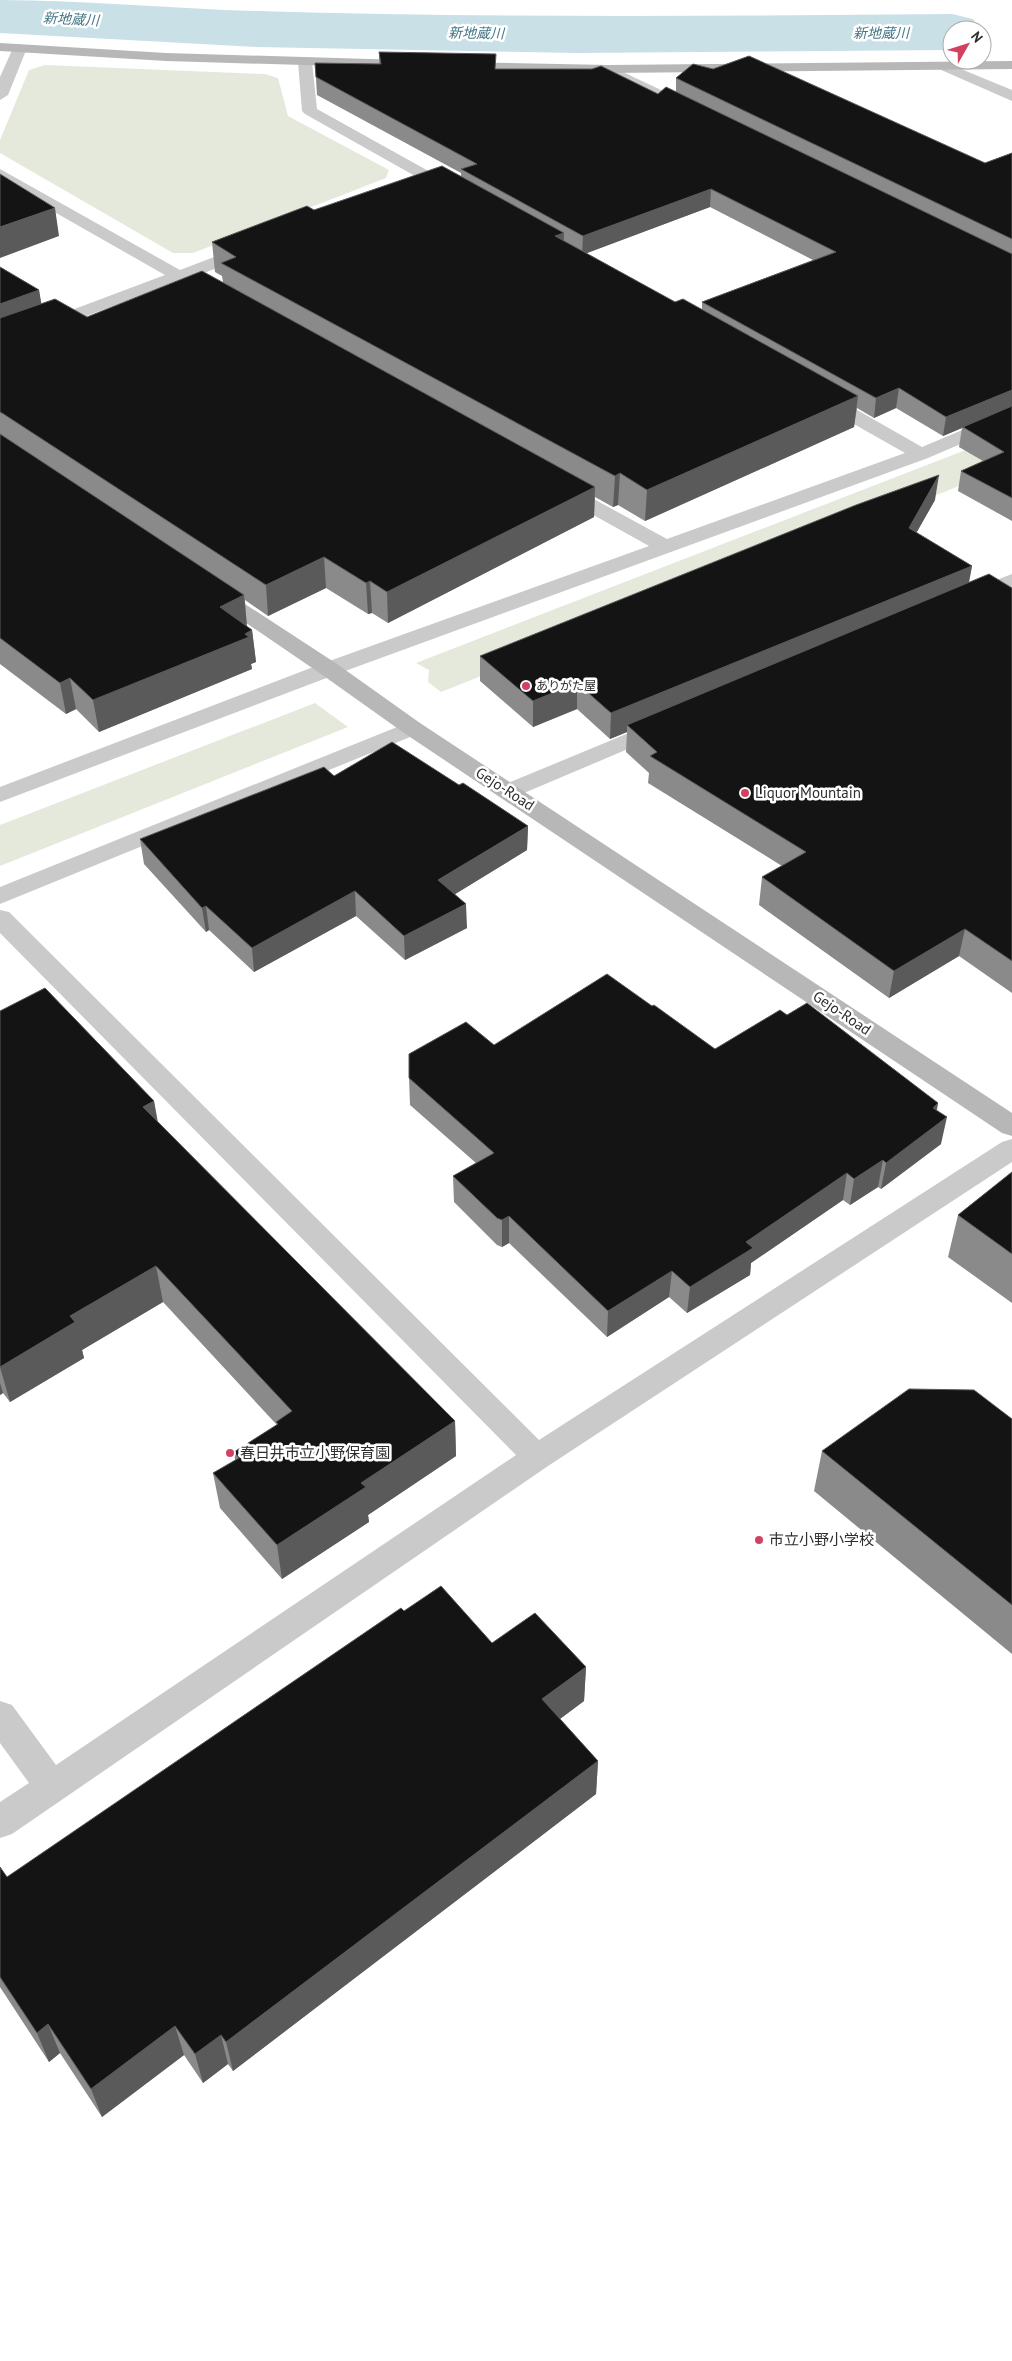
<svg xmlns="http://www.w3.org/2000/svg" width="1012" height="2361" viewBox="0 0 1012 2361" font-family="'PT Sans','Noto Sans JP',sans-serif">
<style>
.green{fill:#e5e9dc}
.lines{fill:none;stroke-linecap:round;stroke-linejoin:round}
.river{fill:#cae0e7;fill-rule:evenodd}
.street{fill:#cacaca;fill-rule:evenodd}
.secondary{fill:#b7b7b7;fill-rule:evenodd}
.wall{fill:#8a8a8a;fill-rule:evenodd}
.shaded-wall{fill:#5a5a5a}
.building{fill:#141414;stroke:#5a5a5a}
.poi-dot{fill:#d24162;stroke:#fff;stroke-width:2}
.labels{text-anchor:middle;stroke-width:5;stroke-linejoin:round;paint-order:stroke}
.far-poi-label{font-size:12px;fill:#2d2d2d;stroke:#fff;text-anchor:start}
.far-water-label{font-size:14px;font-style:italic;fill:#447686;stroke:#fff}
.street-label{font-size:15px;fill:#2d2d2d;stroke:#fff}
.poi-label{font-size:15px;fill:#2d2d2d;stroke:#fff;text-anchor:start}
</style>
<rect width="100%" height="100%" fill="#fff"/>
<path class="green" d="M45,65L265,74L278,78L288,116L389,170L386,178L193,253H173L0,153V140L29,70Z
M1012,432V465L441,692L428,682L429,670L416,663Z
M315,703L348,727L0,866V825Z"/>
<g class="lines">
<path class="river" d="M0,0C86,0 172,9 258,11C489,18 721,16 952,14L973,19L980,30H952V50L576,53L256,47L0,33Z"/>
<path class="street" d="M20,44L27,48L8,95L0,100V77L13,48Z
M305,58L312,62L317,109L459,188L461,191L459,194H447L305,114L302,111L298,62Z
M944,62L1012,90V101L939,69L937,66Z
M608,65L697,107L700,110L692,115L687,113L603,72L601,69Z
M0,169L180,270L243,246H255L257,250L255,254L193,277L222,293L225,297L222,301H210L178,282L0,348V337L165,275L0,181Z
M822,392L829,394L922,447L1012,409V422L928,458L337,674L0,802V787L321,664L649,546L554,493L551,489L554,485L561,483L568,485L667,539L905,453L815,402L813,398L815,394Z
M1012,574V587L977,601L970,603L963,601L960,597L963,593Z
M660,720L668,722L671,727L668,732L517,796L509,798L501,796L497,791L501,786Z
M412,721L420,723L423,728L420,733L0,904V887Z
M0,910L9,912L539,1440L1002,1142L1012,1139V1162L548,1466L12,1834L0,1838V1802L29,1783L0,1743V1701L12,1705L56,1765L516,1455L0,933Z"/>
<path class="secondary" d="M0,43L166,53L403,60L410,64L403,68L166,61L0,51Z
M1012,61V69L608,73L459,70L452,66L459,62L608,65Z
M215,587L222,589L337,664L420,723L1012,1113V1136L1002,1133L404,733L321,674L208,597L205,593L208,589Z"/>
</g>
<path class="wall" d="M379,52L497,69L658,94L676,92V78L985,163L1012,153V521L958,491L961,471L983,461L959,447L962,428L943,436L896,408L874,418L857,408L854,427L645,521L618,505L613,507L595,497L594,517L388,623L372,613L368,614L326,588L268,616L245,600L247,627L252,630L256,662L251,664L252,669L99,732L76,709L66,714L0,664V267L39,290L41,304L87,317L223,282L222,276L215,272L212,242L314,210L461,176V173L317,95L315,63L379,64ZM710,207L813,260L702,302V309L675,302L586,253Z
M935,500L916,533L972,566L969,583L1012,588V993L959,956L889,998L759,905L762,877L782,866L648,783L649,773L626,752L627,732L610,739L577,709L533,727L480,681V656Z
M334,776L459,785L528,826L527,850L455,894L467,928L405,960L356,916L254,972L209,930L206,932L144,864L140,839Z
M652,1006L715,1049L787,1015L938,1103L937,1110L941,1144L881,1189L878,1187L850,1205L843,1200L751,1263L750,1275L687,1313L669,1297L607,1337L509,1243L502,1247L497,1245L454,1202L453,1176L476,1163L410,1105L409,1078L494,1045Z
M0,1011L154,1101L158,1122L455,1421L456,1456L368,1515L369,1522L282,1579L220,1508L213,1473L235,1460L234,1452L277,1425L163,1302L82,1350L84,1358L10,1402L3,1393L0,1395Z
M1012,1172V1303L948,1257L958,1215Z
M1012,1419V1654L814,1491L822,1451Z
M404,1611L492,1643L586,1667L584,1701L560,1719L598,1761L596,1794L233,2071L228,2064L203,2083L184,2055L102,2117L60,2053L49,2062L0,1987V1867L7,1877Z"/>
<path class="shaded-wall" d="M711,189L710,207L582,255L583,236Z
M55,208L59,236L0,258V227Z
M564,233L563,262L555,236Z
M39,290L44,319L0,335V304Z
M899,388L896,408L874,418L876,398Z
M1012,390V408L963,427L962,428L943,436L946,417Z
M858,396L854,427L645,521L647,490Z
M620,473L618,505L613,507L615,476Z
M939,475L935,500L905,553L909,528Z
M595,487L594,517L388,623L387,592Z
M324,557L326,588L268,616L266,585Z
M972,566L967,591L627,725V732L610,739L611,713Z
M370,581L372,613L368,614L366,583Z
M244,595L247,627L220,607Z
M252,630L256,662L251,664L252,669L99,732L93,700Z
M70,678L76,709L66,714L60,683Z
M577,683V709L533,727V701Z
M528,826L527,850L439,904L438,880Z
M355,891L356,916L254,972L252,948Z
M466,904L467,928L405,960L404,936Z
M206,906L209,930L206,932L202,908Z
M965,929L959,956L889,998L894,971Z
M154,1101L160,1138L143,1107Z
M938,1103L933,1127L947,1117L941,1144L881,1189L886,1163L933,1108Z
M883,1160L878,1187L850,1205L854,1179Z
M847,1173L843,1200L751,1263L750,1275L687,1313L690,1287L746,1242Z
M509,1216V1243L502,1247V1220Z
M156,1266L163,1302L82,1350L84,1358L10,1402L0,1367L70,1316Z
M672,1271L669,1297L607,1337L608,1311Z
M0,1383L3,1393L0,1395Z
M455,1421L456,1456L368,1515L369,1522L282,1579L277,1545L361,1483Z
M586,1667L584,1701L541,1733L542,1699Z
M598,1761L596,1794L233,2071L226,2042Z
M48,2024L60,2053L49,2062L37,2033Z
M175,2026L184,2055L102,2117L91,2089Z
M221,2035L228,2064L203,2083L195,2054Z"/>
<path class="building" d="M379,52L496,54L495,69H592L601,66L658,94L666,87L1012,254V390L946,417L899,388L876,398L702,302L836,252L711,189L583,236L461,169L477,164L316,77L315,63L381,64Z
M749,56L985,163L1012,153V239L676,78L693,64L713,69Z
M442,166L564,233L555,236L675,302L683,299L858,396L647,490L620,473L615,476L221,263L236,257L212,242L307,206L314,210Z
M0,174L55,208L0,227Z
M0,267L39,290L0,304Z
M202,271L595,487L387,592L370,581L366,583L324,557L266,585L2,413L0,412V318L55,299L87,317Z
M1012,406V498L961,471L1004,452L963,427Z
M0,434L244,595L220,607L252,630L245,634L249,637L93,700L70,678L60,683L0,638Z
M939,475L909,528L972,566L611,713L577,683L533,701L480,656L856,505Z
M989,574L1012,588V961L965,929L894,971L762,877L806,852L650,756L657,752L627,725Z
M392,742L459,785L463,783L528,826L438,880L466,904L404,936L355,891L252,948L206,906L202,908L140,839L324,767L334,776Z
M607,974L652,1006L654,1005L715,1049L780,1010L787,1015L807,1003L938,1103L933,1108L947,1117L886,1163L883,1160L854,1179L847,1173L746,1242L753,1248L690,1287L672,1271L608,1311L509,1216L502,1220L497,1218L453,1176L494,1153L409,1078V1054L466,1022L494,1045Z
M45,988L154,1101L143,1107L455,1421L361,1483L366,1487L277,1545L213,1473L239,1458L234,1452L278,1424L276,1422L292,1411L156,1266L70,1316L75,1322L0,1367V1011Z
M1012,1172V1254L958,1215Z
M909,1389L974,1390L1012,1419V1605L822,1451Z
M441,1586L492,1643L535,1613L586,1667L542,1699L598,1761L226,2042L221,2035L195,2054L175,2026L91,2089L48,2024L37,2033L0,1977V1867L7,1877L401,1608L404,1611Z"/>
<g class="poi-dot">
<circle cx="526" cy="686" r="5"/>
<circle cx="745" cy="793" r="5"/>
<circle cx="230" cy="1453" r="5"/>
<circle cx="759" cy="1540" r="5"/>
</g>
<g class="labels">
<g class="far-poi-label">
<text x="536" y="690">ありがた屋</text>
</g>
<g class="far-water-label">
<text transform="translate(71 19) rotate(3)" y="5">新地蔵川</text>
<text transform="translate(476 33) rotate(1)" y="5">新地蔵川</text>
<text x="881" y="38">新地蔵川</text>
</g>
<g class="street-label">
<text transform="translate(505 789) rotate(33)" y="5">Gejo-Road</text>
<text transform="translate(842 1013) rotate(34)" y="5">Gejo-Road</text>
</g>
<g class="poi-label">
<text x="755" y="798">Liquor Mountain</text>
<text x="240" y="1458">春日井市立小野保育園</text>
<text x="769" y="1545">市立小野小学校</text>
</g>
</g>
<g transform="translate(967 45) rotate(51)"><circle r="24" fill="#ffffff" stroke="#ababab"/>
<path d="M0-4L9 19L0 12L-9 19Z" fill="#d24162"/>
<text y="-8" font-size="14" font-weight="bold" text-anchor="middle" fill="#2d2d2d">N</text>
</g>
</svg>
